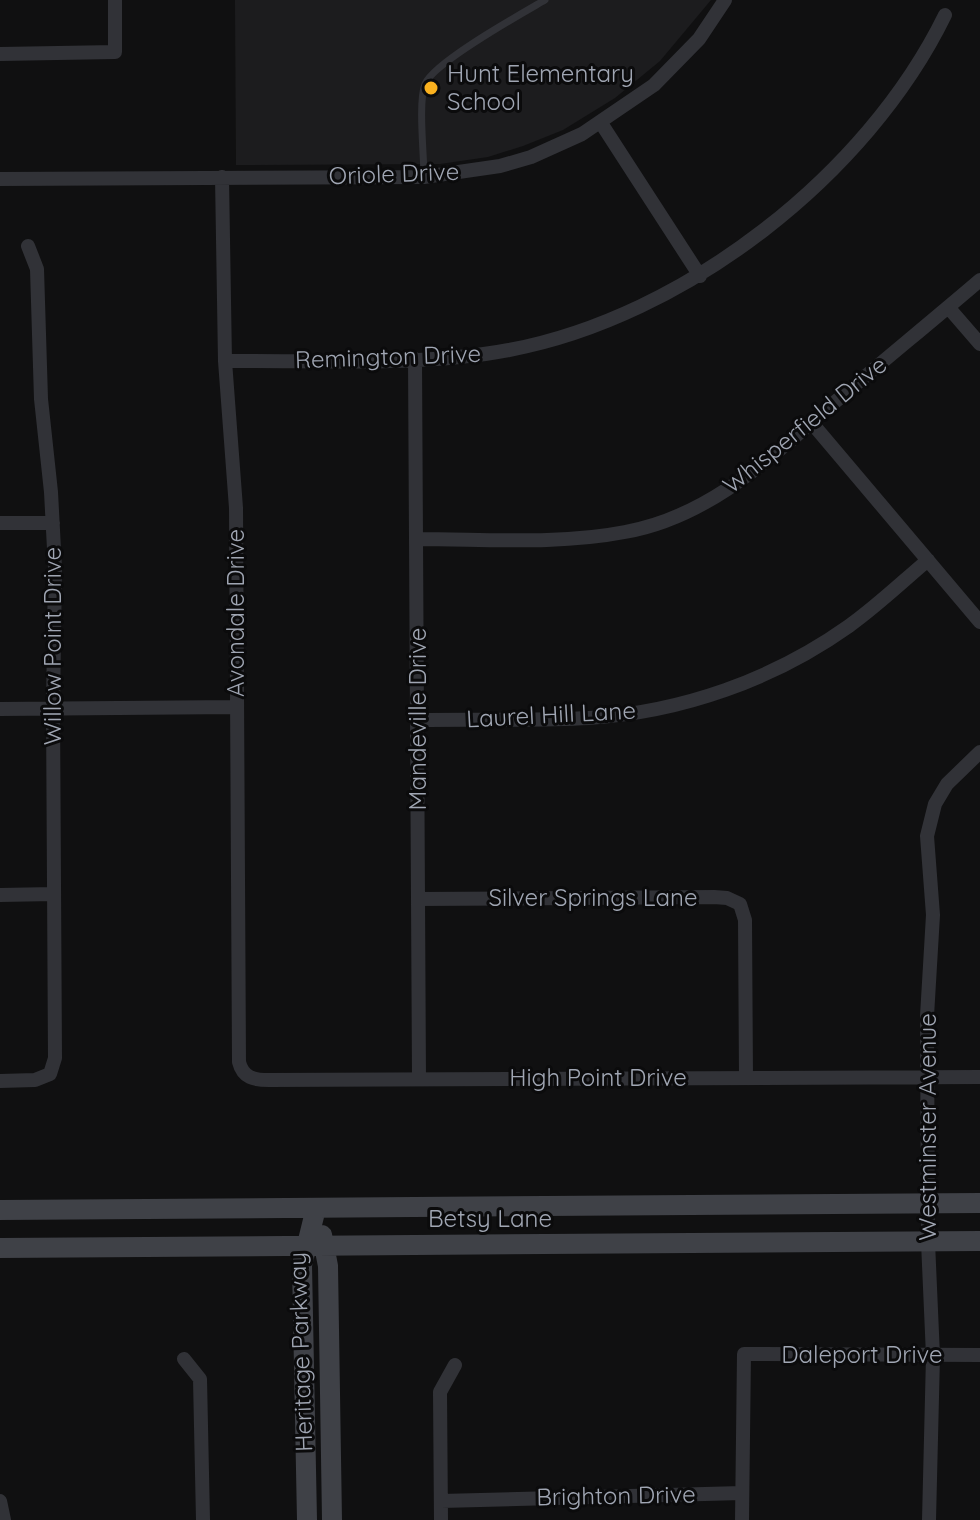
<svg xmlns="http://www.w3.org/2000/svg" width="980" height="1520" viewBox="0 0 980 1520" font-family="Quicksand,sans-serif">
<style>
.built{fill:#1c1c1e}
.lines{fill:none;stroke-linecap:round;stroke-linejoin:round}
.lane{stroke:#313237;stroke-width:7}
.street{stroke:#313237;stroke-width:14}
.secondary{stroke:#3f4147;stroke-width:20}
.poi-dot{fill:#fab11f;stroke:#0b0b0c;stroke-width:3}
.labels{text-anchor:middle;stroke-width:6;stroke-linejoin:round;paint-order:stroke}
.poi-label{font-size:24px;fill:#a0a6b3;stroke:#0b0b0c;text-anchor:start}
.street-label{font-size:24px;fill:#a0a6b3;stroke:#0b0b0c}
</style>
<rect width="100%" height="100%" fill="#101011"/>
<path class="built" d="M235,0H711L660,61L615,98L563,130L523,146L488,157L440,164L236,165Z"/>
<g class="lines">
<path class="lane" d="M424,177C424,155 418,102 425,84C434,62 521,14 545,0"/>
<path class="street" d="M0,54L115,52V0
M601,123L700,276
M222,177L225,361L236,508L239,1062C243,1078 254,1080 269,1080L980,1077
M0,179L424,177L500,166L531,157L582,134L654,85L699,39L725,0
M948,307L980,344
M415,359L419,1079
M225,361C317,360 419,367 509,350C685,317 867,175 945,15
M811,422L980,622
M0,523H53
M418,539C486,539 558,545 625,532C710,517 772,456 835,402C883,361 932,321 980,280
M0,709L236,707
M419,720C475,719 532,721 589,718C682,712 773,680 849,626C877,606 902,582 928,560
M0,895L54,894
M418,899L714,897L727,898L740,904L745,920L746,1078
M0,1081L35,1080L50,1074L55,1058L53,708L55,568L51,492L41,399L37,269L28,246
M184,1359L200,1379L203,1520
M0,1501L4,1520
M441,1501L742,1493
M441,1520L440,1392L455,1365
M742,1520L744,1354L980,1355
M929,1520L933,1356L928,1242L927,1016L933,915L927,836L935,804L947,784L980,752"/>
<path class="secondary" d="M0,1210L980,1203
M322,1235L328,1266L332,1520
M0,1248L980,1241
M307,1520L302,1265L316,1208"/>
</g>
<circle class="poi-dot" cx="431" cy="88" r="8"/>
<g class="labels">
<g class="poi-label">
<text x="447" y="82">Hunt Elementary<tspan x="447" dy="28">School</tspan></text>
</g>
<g class="street-label">
<text transform="translate(394 174) rotate(-2)" y="8">Oriole Drive</text>
<text transform="translate(388 357) rotate(-2)" y="8">Remington Drive</text>
<text transform="translate(805 425) rotate(-39)" y="8">Whisperfield Drive</text>
<text transform="translate(236 613) rotate(-90)" y="8">Avondale Drive</text>
<text transform="translate(53 646) rotate(-90)" y="8">Willow Point Drive</text>
<text transform="translate(551 715) rotate(-3)" y="8">Laurel Hill Lane</text>
<text transform="translate(418 719) rotate(-90)" y="8">Mandeville Drive</text>
<text x="593" y="906">Silver Springs Lane</text>
<text x="598" y="1086">High Point Drive</text>
<text transform="translate(928 1127) rotate(-90)" y="8">Westminster Avenue</text>
<text x="490" y="1227">Betsy Lane</text>
<text transform="translate(301 1352) rotate(-92)" y="8">Heritage Parkway</text>
<text x="862" y="1363">Daleport Drive</text>
<text transform="translate(616 1496) rotate(-1)" y="8">Brighton Drive</text>
</g>
</g>
</svg>
